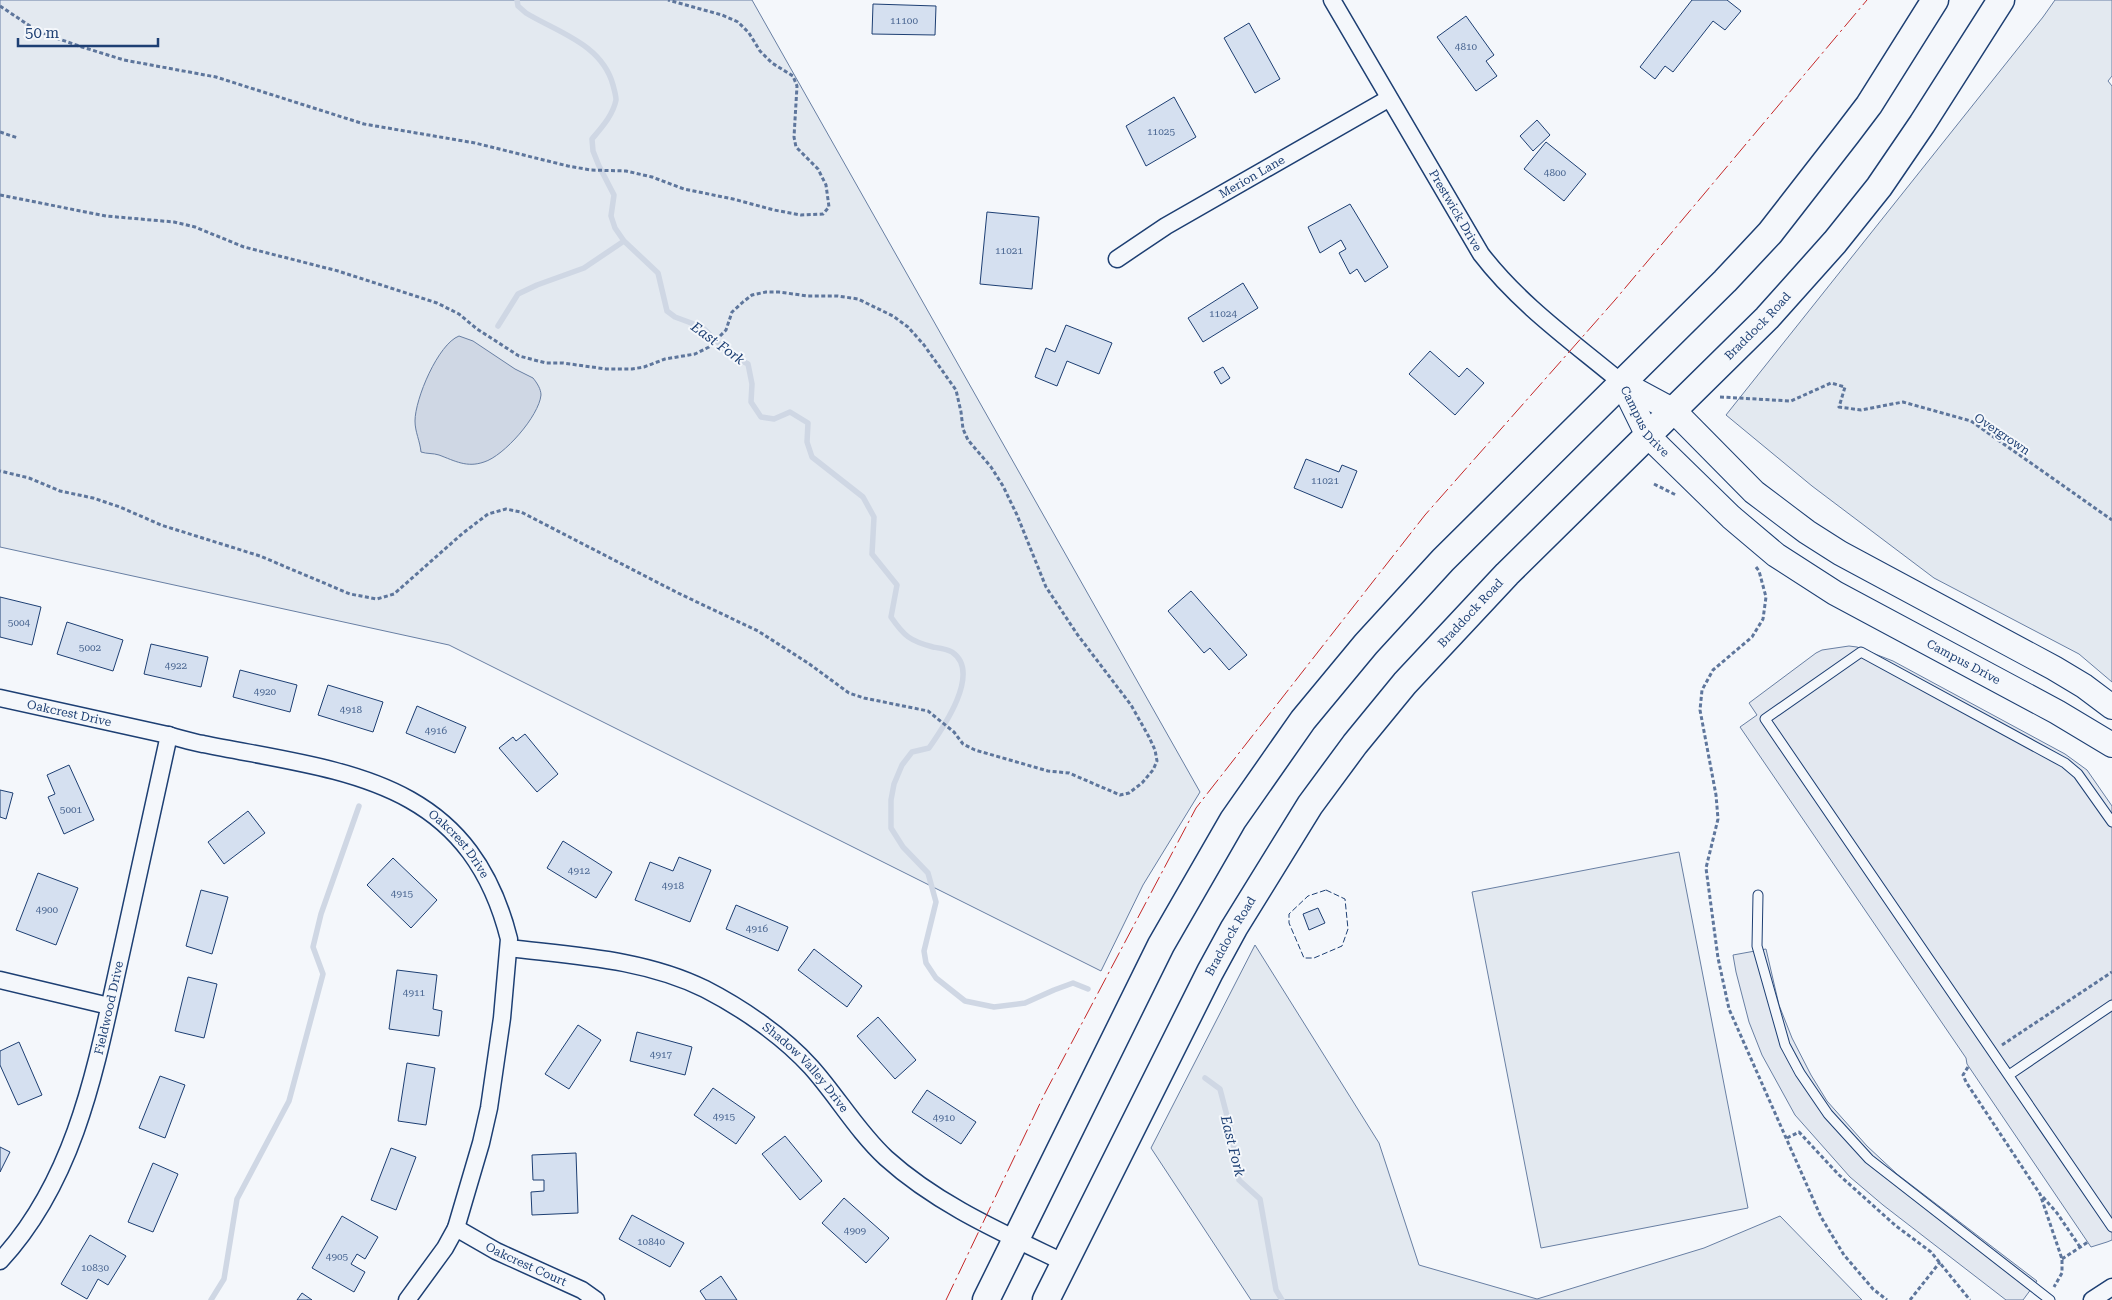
<svg xmlns="http://www.w3.org/2000/svg" width="2112" height="1300" viewBox="0 0 2112 1300" font-family="'Roboto Serif',serif">
<style>
.green{fill:#e3e9f0;stroke:#687fa3}
.parking{fill:#e3e8f0;stroke:#687fa3}
.water{fill:#cfd7e4;stroke:#687fa3}
.lines{fill:none;stroke-linecap:round;stroke-linejoin:round}
.stream{stroke:#cfd7e4;stroke-width:5.5}
.building{fill:#d5e0f0;stroke:#1d3f73}
.lane-casing{stroke:#1d3f73;stroke-width:11}
.street-casing{stroke:#1d3f73;stroke-width:19}
.secondary-casing{stroke:#1d3f73;stroke-width:26}
.primary-casing{stroke:#1d3f73;stroke-width:29}
.path{stroke:#5e769c;stroke-width:3;stroke-dasharray:4 2.5;stroke-linecap:butt}
.lane{stroke:#f4f7fb;stroke-width:9}
.street{stroke:#f4f7fb;stroke-width:16}
.secondary{stroke:#f4f7fb;stroke-width:24}
.primary{stroke:#f4f7fb;stroke-width:26}
.fence{stroke:#1d3f73;stroke-width:1;stroke-dasharray:6 2.5;stroke-linecap:butt}
.power{stroke:#c62828;stroke-width:1;stroke-dasharray:18 4 2.5 4;stroke-linecap:butt}
.labels{text-anchor:middle;stroke-width:4;stroke-linejoin:round;paint-order:stroke}
.number-label{font-size:10px;fill:#4b6792}
.street-label{font-size:12px;fill:#1d3f73;stroke:#f4f7fb}
.water-label{font-size:14px;font-style:italic;fill:#1d3f73;stroke:#f4f7fb}
</style>
<rect width="100%" height="100%" fill="#f4f7fb"/>
<path class="green" d="M0,0H752L1200,792L1143,885L1101,971L449,645L0,547Z
M2055,0H2112V76L2108,81L2112,86V682L2079,654L1934,578L1812,486L1726,415L2043,17Z
M1679,852L1748,1208L1541,1248L1472,892Z
M1255,945L1379,1143L1419,1265L1537,1299L1704,1248L1780,1216L1862,1300H1251L1151,1148Z"/>
<path class="parking" d="M1849,646L1857,647L1893,661L2065,754L2087,770L2112,806V1240L2107,1242L2091,1247L1967,1064L1966,1058L1740,727L1757,715L1749,703L1816,653L1822,650Z
M1766,949L1779,1005L1792,1038L1811,1075L1827,1101L1867,1146L1897,1174L2037,1281L2023,1300H2006L1883,1205L1850,1177L1795,1115L1762,1055L1749,1022L1736,972L1733,955Z"/>
<path class="water" d="M459,336L473,341L515,369L533,378C537,383 541,389 541,395C539,416 504,456 484,462C467,468 455,461 439,455C433,453 427,454 421,452C420,441 415,432 415,421C415,399 438,344 459,336Z"/>
<g class="lines">
<path class="stream" d="M517,0L518,6L526,13C557,32 602,44 613,85C614,89 616,95 616,100C613,115 602,127 592,139L593,151L599,166L614,195L611,216L615,228L624,241L658,273L667,311L675,317L702,327L731,355L748,364L752,384L751,402L761,417L774,419L790,412L808,423L807,442L812,457L863,497L874,517L872,554L897,585L891,617C904,636 910,641 933,647C939,648 947,649 952,652C982,672 943,728 929,748L912,752L902,765L894,784L891,800V828L903,847L928,873L936,902L924,951L926,963L936,978L965,1001L994,1007L1025,1003L1054,990L1073,983L1088,989
M498,326L518,294L537,285L584,268L624,241
M1205,1078L1220,1089L1232,1135L1239,1180L1260,1199L1276,1290L1282,1300
M211,1300L224,1279L237,1199L289,1101L323,974L313,947L321,914L359,806"/>
</g>
<path class="building" d="M1692,0H1727L1741,11L1725,30L1713,21L1673,72L1665,66L1655,79L1640,67Z
M873,4L936,6L935,35L872,34Z
M1466,16L1494,55L1486,61L1497,76L1476,91L1437,37Z
M1249,23L1280,79L1255,93L1224,38Z
M1174,97L1196,137L1146,166L1126,126Z
M1537,120L1550,135L1533,151L1520,136Z
M1546,142L1586,174L1564,201L1524,169Z
M1350,204L1388,267L1365,282L1357,269L1350,274L1339,253L1346,249L1341,240L1320,253L1308,227Z
M987,212L1039,217L1032,289L980,284Z
M1243,283L1258,308L1203,342L1188,318Z
M1066,325L1112,343L1099,374L1067,361L1057,386L1035,377L1046,348L1055,352Z
M1430,351L1459,377L1467,368L1484,383L1455,415L1409,374Z
M1223,367L1230,378L1221,384L1214,372Z
M1306,459L1339,472L1342,465L1357,471L1342,508L1294,488Z
M1191,591L1247,655L1229,670L1210,648L1204,653L1168,611Z
M0,597L41,607L32,645L0,637Z
M67,622L123,640L113,671L57,654Z
M151,644L208,657L201,687L144,674Z
M240,670L297,685L290,712L233,697Z
M328,685L383,702L373,732L318,715Z
M417,706L466,727L455,753L406,733Z
M525,734L558,774L537,792L499,748L513,737L516,741Z
M69,765L94,820L64,834L48,797L55,794L47,775Z
M0,790L13,793L6,819L0,817Z
M248,811L265,833L224,864L208,842Z
M563,841L612,872L596,898L547,868Z
M679,857L711,870L690,922L635,900L650,862L673,871Z
M393,858L437,900L411,928L367,885Z
M38,873L78,888L56,945L16,930Z
M201,890L228,897L212,954L186,946Z
M736,905L788,927L778,951L726,929Z
M1318,908L1325,923L1309,930L1303,914Z
M814,949L862,986L847,1007L798,970Z
M397,970L437,975L433,1009L442,1011L439,1036L389,1029Z
M188,977L217,984L204,1038L175,1031Z
M878,1017L916,1060L895,1079L857,1036Z
M578,1025L601,1040L569,1089L545,1074Z
M637,1032L692,1047L685,1075L630,1061Z
M19,1042L42,1095L18,1105L0,1065V1051Z
M407,1063L435,1068L426,1125L398,1121Z
M160,1076L185,1085L165,1138L139,1128Z
M713,1088L755,1117L736,1144L694,1115Z
M927,1090L976,1122L961,1144L912,1112Z
M785,1136L822,1181L800,1200L762,1154Z
M0,1147L10,1152L0,1172Z
M391,1148L416,1157L396,1210L371,1200Z
M576,1153L578,1213L532,1215L531,1192L544,1191V1180H533L532,1155Z
M153,1163L178,1174L153,1232L128,1222Z
M844,1198L889,1238L866,1263L822,1223Z
M632,1215L684,1243L670,1267L619,1239Z
M342,1216L378,1237L365,1259L357,1254L351,1264L365,1272L354,1292L312,1268Z
M90,1235L126,1256L108,1285L98,1279L87,1299L61,1284Z
M721,1276L737,1300H706L700,1291Z
M302,1293L312,1300H297Z"/>
<g class="lines">
<defs>
<path id="lane" d="M2112,822L2078,774L2065,763L1861,652L1765,719L2112,1227
M1758,895L1757,946L1785,1045L1800,1073L1828,1114L1869,1159L2050,1300
M2009,1075L2112,1005"/>
<g id="street">
<path id="s1" d="M1332,0L1481,254C1520,305 1573,342 1622,383"/>
<path id="s2" d="M1117,259L1166,226L1388,99"/>
<path id="s3" d="M0,698C54,710 109,722 163,734C177,737 190,742 203,744C341,772 468,776 509,939L502,1018L489,1108L481,1143L456,1228L445,1248L407,1300"/>
<path id="s4" d="M509,948C576,956 644,959 705,989C742,1008 783,1036 811,1067C837,1096 857,1131 886,1158C938,1205 1003,1233 1065,1263"/>
<path d="M0,980L109,1006"/>
<path id="s5" d="M456,1228L496,1251L582,1290L596,1300"/>
<path id="s6" d="M0,1261C78,1177 97,1061 121,954C137,881 153,808 169,735"/>
<path d="M2092,1300L2112,1287"/>
</g>
<g id="secondary">
<path id="s7" d="M1622,383L1648,436L1731,517L1776,555L1835,593L2057,712L2112,745"/>
<path d="M1622,383L1674,411L1754,492L1807,532L1840,553L2054,668L2084,686L2112,707"/>
</g>
<g id="primary">
<path d="M986,1300L1161,945L1233,820L1303,720L1366,644L1443,560L1725,281L1770,233L1847,134L1869,105L1935,0"/>
<path id="s8" d="M1046,1300L1210,972L1234,928L1310,805L1355,744L1405,683L1507,574L1767,318L1835,242L1879,187L1922,124L2001,0"/>
</g>
</defs>
<use href="#lane" class="lane-casing"/>
<use href="#street" class="street-casing"/>
<use href="#secondary" class="secondary-casing"/>
<use href="#primary" class="primary-casing"/>
<path class="path" d="M0,6L39,32L82,47L124,60L216,77L364,124L475,143L568,166L591,170L626,171L652,177L684,189L733,199L774,210L801,215L823,214L829,207L826,185L818,169L796,147L794,137L797,86L793,76L772,63L760,51L749,33L738,22L722,15L668,0
M0,132L18,138
M0,195L106,216L174,222L195,227L244,247L338,271L437,303L459,314L477,329L519,356L546,363H563L606,369H632L644,367L665,359L695,354L709,347L726,330L732,312L743,302L752,295L766,292H779L808,296H838L858,299L893,316L908,327L924,345L956,390L961,412L963,429L968,440L991,467L1003,486L1017,515L1046,587L1077,634L1131,705L1149,737L1155,750L1157,761L1153,770L1142,783L1129,793L1120,795L1069,773L1048,771L975,750L963,744L954,732L928,711L864,698L849,693L808,663L758,631L678,593L521,512L506,509L488,514L463,533L394,594L377,599L350,594L260,556L161,525L120,507L93,498L60,491L29,478L0,471
M1720,397L1791,401L1831,383L1845,387L1839,407L1861,410L1903,402L1971,421L2112,520
M1654,484L1676,495
M1756,567L1759,571L1766,597L1763,619L1752,637L1713,670L1702,690L1700,710L1716,795L1718,819L1706,868L1718,958L1729,1009L1821,1217L1844,1255L1873,1289L1887,1300
M2002,1045L2112,972
M1968,1067L1963,1075L1966,1082L2040,1194L2062,1259V1273L2054,1287
M1787,1138L1799,1132L1839,1175L1896,1226L1931,1252L1970,1300
M2043,1197L2057,1213L2080,1247
M2062,1259L2088,1242
M1910,1300L1940,1262"/>
<use href="#lane" class="lane"/>
<use href="#street" class="street"/>
<use href="#secondary" class="secondary"/>
<use href="#primary" class="primary"/>
<path class="fence" d="M1326,890L1345,899L1348,929L1342,946L1314,958H1304L1289,923V914L1308,896Z"/>
<path class="power" d="M946,1300L1045,1093L1196,808L1425,515L1615,300L1867,0"/>
</g>
<g class="labels">
<g class="number-label">
<text x="904" y="24">11100</text>
<text x="1466" y="50">4810</text>
<text x="1161" y="135">11025</text>
<text x="1555" y="176">4800</text>
<text x="1009" y="254">11021</text>
<text x="1223" y="317">11024</text>
<text x="1325" y="484">11021</text>
<text x="19" y="626">5004</text>
<text x="90" y="651">5002</text>
<text x="176" y="669">4922</text>
<text x="265" y="695">4920</text>
<text x="351" y="713">4918</text>
<text x="436" y="734">4916</text>
<text x="71" y="813">5001</text>
<text x="579" y="874">4912</text>
<text x="673" y="889">4918</text>
<text x="402" y="897">4915</text>
<text x="47" y="913">4900</text>
<text x="757" y="932">4916</text>
<text x="414" y="996">4911</text>
<text x="661" y="1058">4917</text>
<text x="724" y="1120">4915</text>
<text x="944" y="1121">4910</text>
<text x="855" y="1234">4909</text>
<text x="651" y="1245">10840</text>
<text x="337" y="1260">4905</text>
<text x="95" y="1271">10830</text>
</g>
<g class="street-label">
<text dy="4" stroke="none"><textPath href="#s2" startOffset="158">Merion Lane</textPath></text>
<text dy="4" stroke="none"><textPath href="#s1" startOffset="244">Prestwick Drive</textPath></text>
<text dy="4" stroke="none"><textPath href="#s8" startOffset="1218">Braddock Road</textPath></text>
<text dy="4" stroke="none"><textPath href="#s7" startOffset="45">Campus Drive</textPath></text>
<text transform="translate(2002 434) rotate(34)" y="4">Overgrown</text>
<text dy="4" stroke="none"><textPath href="#s8" startOffset="812">Braddock Road</textPath></text>
<text dy="4" stroke="none"><textPath href="#s7" startOffset="450">Campus Drive</textPath></text>
<text dy="4" stroke="none"><textPath href="#s3" startOffset="71">Oakcrest Drive</textPath></text>
<text dy="4" stroke="none"><textPath href="#s3" startOffset="490">Oakcrest Drive</textPath></text>
<text dy="4" stroke="none"><textPath href="#s8" startOffset="408">Braddock Road</textPath></text>
<text dy="4" stroke="none"><textPath href="#s6" startOffset="279">Fieldwood Drive</textPath></text>
<text dy="4" stroke="none"><textPath href="#s4" startOffset="330">Shadow Valley Drive</textPath></text>
<text dy="4" stroke="none"><textPath href="#s5" startOffset="79">Oakcrest Court</textPath></text>
</g>
<g class="water-label">
<text transform="translate(718 343) rotate(36)" y="5">East Fork</text>
<text transform="translate(1233 1146) rotate(76)" y="5">East Fork</text>
</g>
</g>
<path d="M18 38v8h140v-8" fill="none" stroke="#1d3f73" stroke-width="2.5"/>
<text x="25" y="38" font-size="15" fill="#1d3f73" stroke="#f4f7fb" stroke-width="4" paint-order="stroke">50 m</text>
</svg>
